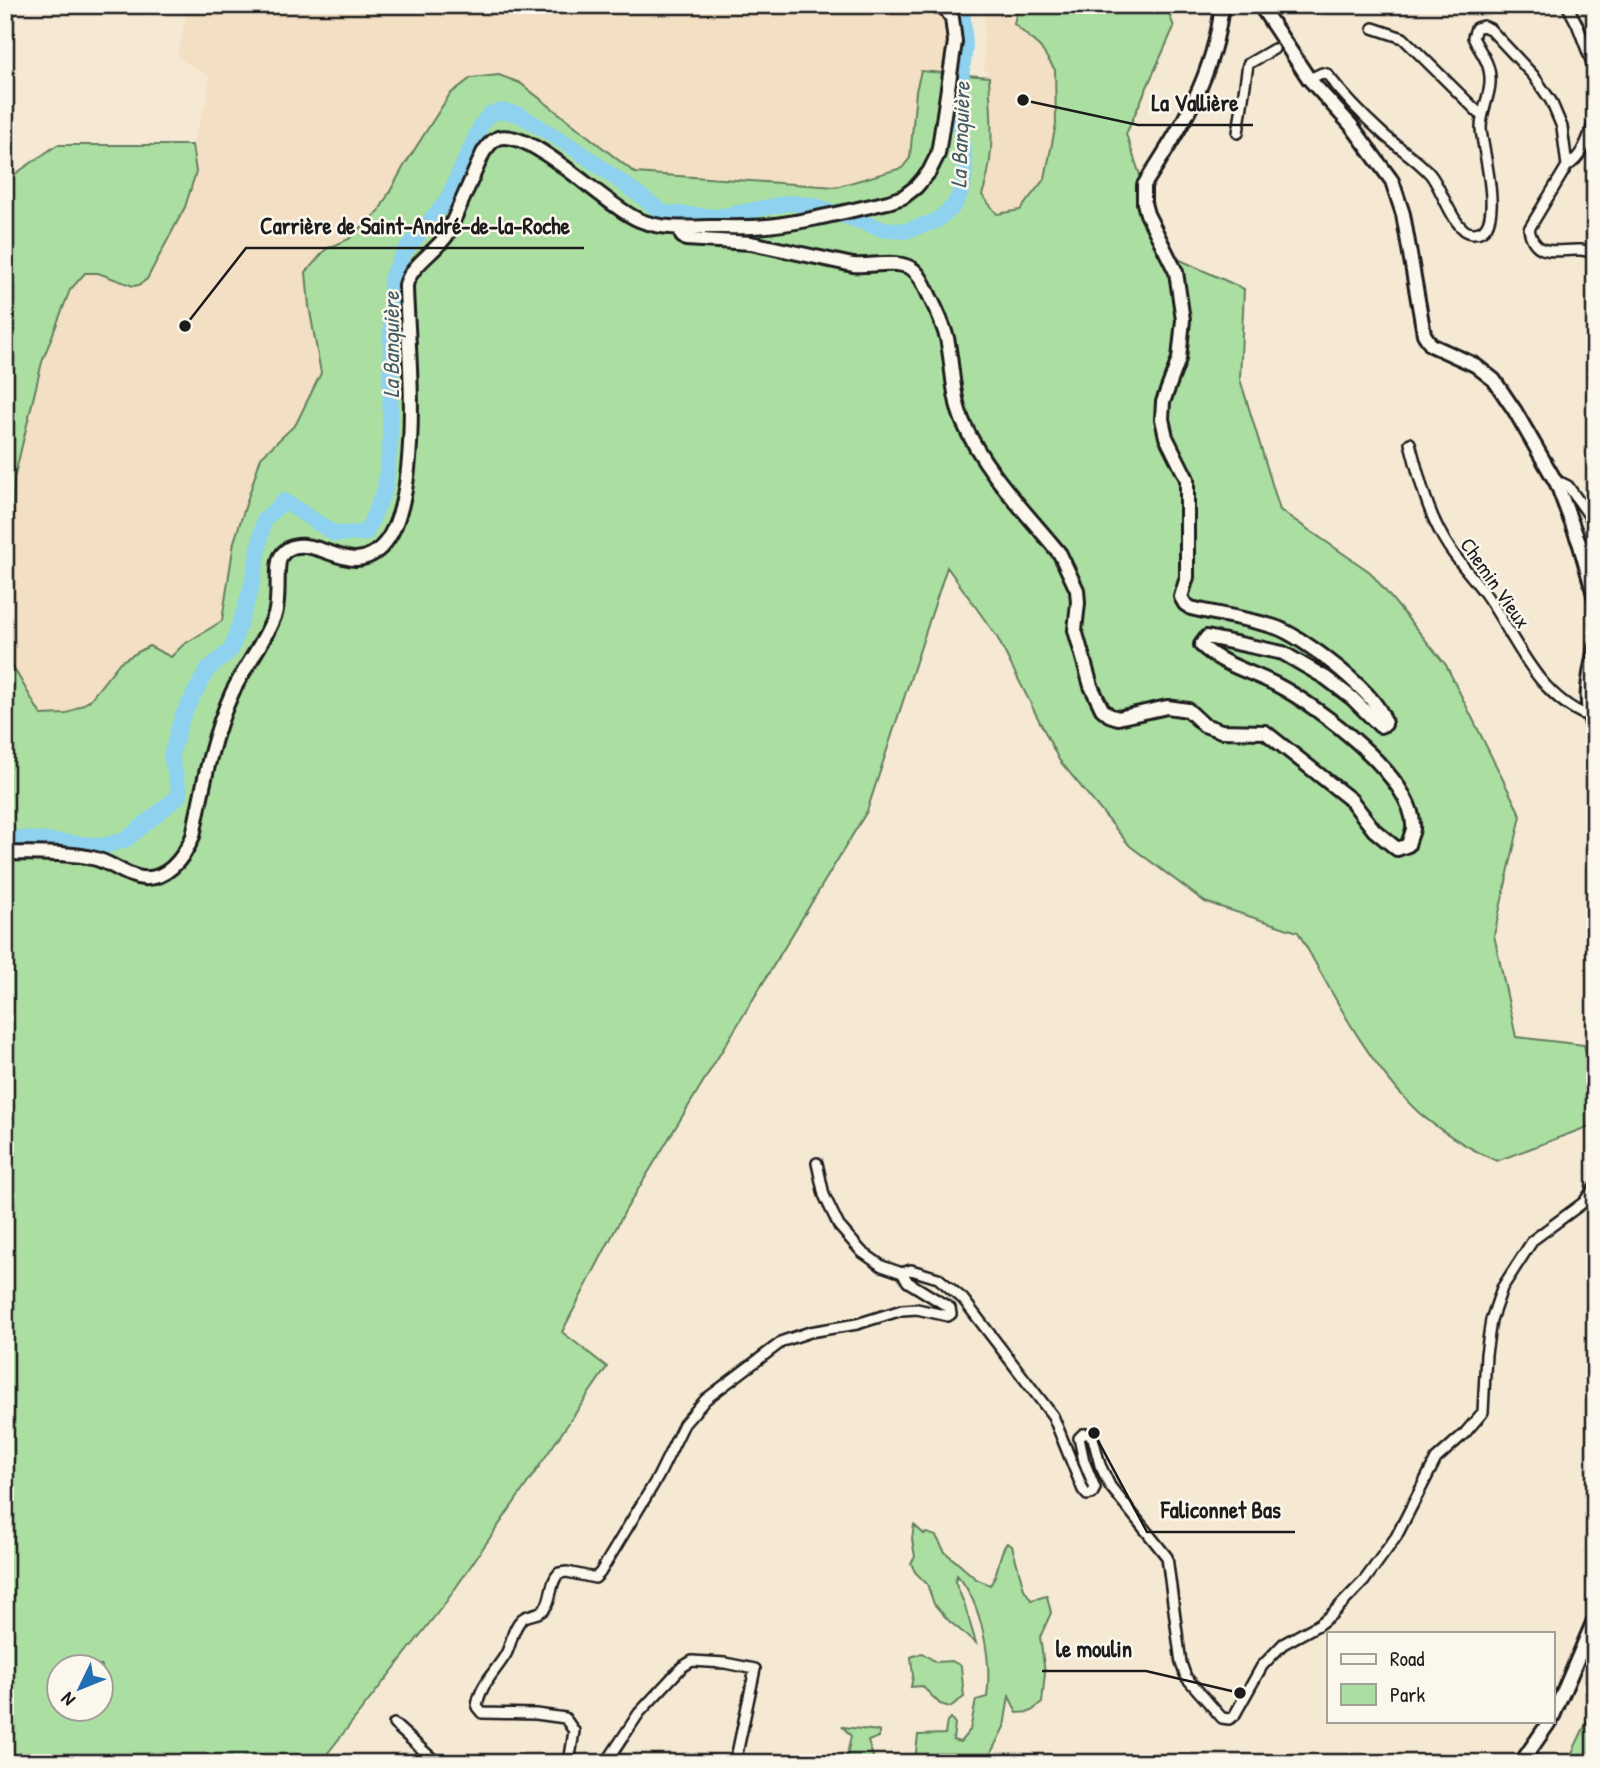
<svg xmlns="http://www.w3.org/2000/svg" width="1600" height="1768" viewBox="0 0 1600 1768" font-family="'Patrick Hand',sans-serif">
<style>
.built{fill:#f3dfc3}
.green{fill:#aadfa1;stroke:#637e5e;stroke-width:2;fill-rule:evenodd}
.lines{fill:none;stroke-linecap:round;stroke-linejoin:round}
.river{stroke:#8ed2ef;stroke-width:16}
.street-casing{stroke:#1c1c1c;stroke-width:14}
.secondary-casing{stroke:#1c1c1c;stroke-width:18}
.street{stroke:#fbf7ec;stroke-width:9}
.secondary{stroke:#fbf7ec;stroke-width:12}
.labels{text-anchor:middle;stroke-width:5;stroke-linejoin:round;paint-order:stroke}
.street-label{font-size:21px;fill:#1c1c1c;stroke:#fbf7ec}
.water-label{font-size:23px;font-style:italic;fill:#445c66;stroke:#fbf7ec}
.leader{fill:none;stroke:#1c1c1c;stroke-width:2.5}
.callout-dot{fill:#1c1c1c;stroke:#fbf7ec;stroke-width:2.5}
.callout-label{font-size:23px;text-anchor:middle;font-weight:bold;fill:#1c1c1c;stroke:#fbf7ec;stroke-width:5;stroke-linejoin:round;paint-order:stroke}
</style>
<rect width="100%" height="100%" fill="#f6e9d4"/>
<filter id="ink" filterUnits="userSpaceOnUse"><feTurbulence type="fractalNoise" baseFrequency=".0143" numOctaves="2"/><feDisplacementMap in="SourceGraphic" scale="14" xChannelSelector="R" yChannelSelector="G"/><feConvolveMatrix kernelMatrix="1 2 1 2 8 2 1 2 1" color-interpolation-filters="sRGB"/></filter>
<g filter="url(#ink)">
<path class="built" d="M188,5H930L945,23L948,38L943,72L921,71L916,91L910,158L902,168L836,187L635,173L520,83L471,78L450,94L404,166L379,211L349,239L326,249L321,373L297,424L261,457L234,542L222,621L183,645L171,658L148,646L120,662L89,701L66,714L41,715L5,653V582L10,572L14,479L42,362L70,289L84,273H98L133,286L185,207L196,172L192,145L207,98L209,77L177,57Z
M984,5H1009L1014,24L1040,47L1055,70L1056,124L1045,177L1020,210L997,214L982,195L990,173L989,77L984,68Z"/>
<path class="green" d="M1018,5H1166L1174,27L1126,134L1167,254L1244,289L1240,379L1280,510L1370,572L1446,665L1521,816L1494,935L1516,1037L1584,1045L1595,1091V1124L1497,1161C1472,1151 1430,1125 1412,1106C1363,1056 1332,992 1298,932L1205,902L1130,846L1059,760L997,637L947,567L867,811L625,1211L562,1332L607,1367L446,1602L320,1763H5V653L41,715L66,714L89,701L120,662L149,646L171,657L183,645L222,621L234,542L261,457L296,424L321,373L309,306L306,272L326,249L349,239L379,211L404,166L450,94L471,78L499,75L520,83L635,173L836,187L902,168L910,158L916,91L921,71L989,77C991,118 996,156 982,195L997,214L1020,210L1045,178L1056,124L1055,70L1040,47L1014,24ZM60,1666H102V1708H60Z
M57,145H192L196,172L185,207L147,279L139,285L133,286L98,273H85L70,290L42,362L14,479L10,572L5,582V181Z
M914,1525L924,1534L927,1533L936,1536L945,1552L976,1579L990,1585C1000,1573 997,1555 1007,1543L1012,1546L1024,1589L1031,1600L1047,1596L1051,1613L1040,1637L1045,1673L1042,1703L1030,1712L1017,1713L1009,1696L1004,1727L986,1763H902L915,1760L918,1735L945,1734L947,1721L951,1718L955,1724L953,1740L960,1742L970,1730L976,1700L987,1697C992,1660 982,1603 957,1575L955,1582L964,1603L976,1643L949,1621L934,1604L927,1584L915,1572L911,1563L915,1557L912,1539Z
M922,1653L936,1662L952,1661L961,1666L964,1697L950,1707L940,1704L922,1686L911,1687L913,1676L911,1657Z
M1595,1705V1763H1567Z
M843,1727L879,1731V1737L868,1741L875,1763H843L842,1759L847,1755L851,1736Z"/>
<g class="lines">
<path class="river" d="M5,837L104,846L127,839L180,795L171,756L182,717L207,670L231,650L251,589L264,520L284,501L335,534L366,533L385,489L390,446L391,278L405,251L447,200L481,125L490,114L503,111L520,115L577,150L664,213L717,217L789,203L813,205L882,229L906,231L936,221L953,207L963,188L965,166L959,118V94L965,47L962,5"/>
<defs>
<path id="street" d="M1567,5L1577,24L1595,71
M1373,28L1403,38L1482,116
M1309,79L1322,73L1327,74C1343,95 1362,115 1382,133C1397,147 1416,158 1430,174C1442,188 1454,232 1472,233C1509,236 1481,146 1481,128C1481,108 1494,91 1489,70C1487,58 1478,49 1473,37L1476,28L1483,26L1490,29L1533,75L1551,101L1562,127L1567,166L1529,229C1536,267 1572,241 1595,254
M1238,133L1248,64L1274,49
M1567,166C1583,157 1589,136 1595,119
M1410,443C1418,473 1425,503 1439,530C1451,555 1470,573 1486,595C1516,638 1536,695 1588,716
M1557,484L1562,483L1568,486L1595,524
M817,1163L824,1195L839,1226L862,1252L882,1266L902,1273L911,1270L938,1278L963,1299L1053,1416L1083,1490L1087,1495L1092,1494L1095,1488L1084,1461L1079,1438L1083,1434H1089L1093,1438L1100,1465L1110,1486L1167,1557L1181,1663L1186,1677L1222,1718L1229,1719L1234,1716L1262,1666L1283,1644L1318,1625L1331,1615L1364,1581L1396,1537L1436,1459L1465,1433L1483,1412L1486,1354L1491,1320L1502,1288L1533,1240L1584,1202L1595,1187
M394,1724L437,1763
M569,1763L574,1731L565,1718L536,1714L482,1713L477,1707C479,1686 496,1671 506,1654C512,1643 512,1628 522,1619C529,1613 539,1616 545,1608C553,1598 549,1583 559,1573L567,1572L595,1578L600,1573L658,1477L684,1424L706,1399L783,1341L810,1332L857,1324L902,1310L917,1309L948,1316L951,1314L950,1308L908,1282L902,1273
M606,1763L639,1713L682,1667L692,1661L725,1663L755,1669L735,1763"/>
<path id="secondary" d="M1260,5L1309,79L1351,125L1392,181L1403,214L1424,334L1431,345L1475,365L1494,380L1515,411L1557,484L1580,545L1595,598
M680,228L682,236L686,239L751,243L853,265C872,267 900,258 915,271C923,279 926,289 931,299C937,311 943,325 947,338C953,366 952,396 963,422C985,472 1026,512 1060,554L1077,590L1078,603L1075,630L1091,686L1102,709L1109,715L1118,718L1167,707L1188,710L1204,725L1221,731L1265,732L1351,800L1374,830L1397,849L1408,845C1409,840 1412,834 1413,829C1417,779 1317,706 1277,685C1252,672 1222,665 1201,645L1207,637L1283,653L1326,678L1352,698L1380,726L1385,724C1383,697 1301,635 1275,627C1248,618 1218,615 1191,608L1185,604L1181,597L1187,577V479L1166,437L1162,419L1163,402L1179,359L1183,320L1176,272L1147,214L1144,203V185C1182,126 1214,77 1222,5
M1595,648C1589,679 1582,701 1595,732
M5,853C33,854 65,852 92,858C109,861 121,873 137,877C165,884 184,858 193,836C203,787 211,739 232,693C245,666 265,642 275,614C280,599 275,565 281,556C298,531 334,560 356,559C434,554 406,336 406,285C411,265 435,252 447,235L483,153C487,147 491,141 498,138C532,128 605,206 639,220C660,229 685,228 708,227C727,227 748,228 767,226C807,222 848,211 888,202L903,197L916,187L929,172L938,154L955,42L952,18L943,5
M1553,1716L1595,1618
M1521,1763L1550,1721"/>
</defs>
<use href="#street" class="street-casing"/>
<use href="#secondary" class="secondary-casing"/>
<use href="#street" class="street"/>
<use href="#secondary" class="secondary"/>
</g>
</g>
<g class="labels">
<g class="street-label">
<text transform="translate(1495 583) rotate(55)" y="7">Chemin Vieux</text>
</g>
<g class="water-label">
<text transform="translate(960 135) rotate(-88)" y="8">La Banquière</text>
<text transform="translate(391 345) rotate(-90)" y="8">La Banquière</text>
</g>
</g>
<path class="leader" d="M1023 100L1138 125H1253M185 326L246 248H584M1094 1433L1147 1532H1295M1240 1693L1146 1671H1042"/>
<g class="callout-dot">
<circle cx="1023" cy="100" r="7"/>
<circle cx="185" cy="326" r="7"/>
<circle cx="1094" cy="1433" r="7"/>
<circle cx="1240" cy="1693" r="7"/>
</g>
<g class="callout-label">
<text x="1195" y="111">La Vallière</text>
<text x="415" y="234">Carrière de Saint-André-de-la-Roche</text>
<text x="1221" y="1518">Faliconnet Bas</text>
<text x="1094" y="1657">le moulin</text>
</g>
<rect width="1600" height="1768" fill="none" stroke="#fbf7ec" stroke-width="28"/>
<rect x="14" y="14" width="1572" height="1740" fill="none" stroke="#1c1c1c" stroke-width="2.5" filter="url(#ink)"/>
<rect x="1327" y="1632" width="228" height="91" fill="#fbf7ec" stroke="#a29f99" stroke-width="2"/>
<rect x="1341" y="1654" width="35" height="10" fill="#fbf7ec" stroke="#a29f99" stroke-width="2"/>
<text x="1390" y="1666" font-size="21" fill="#1c1c1c">Road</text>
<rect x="1341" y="1684" width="35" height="21" fill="#aadfa1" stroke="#a29f99" stroke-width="2"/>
<text x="1390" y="1702" font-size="21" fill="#1c1c1c">Park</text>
<g transform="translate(80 1688) rotate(227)"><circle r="33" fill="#fbf7ec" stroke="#a29f99" stroke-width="2"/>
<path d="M0-5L12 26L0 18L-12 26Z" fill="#1f6fb2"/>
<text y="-10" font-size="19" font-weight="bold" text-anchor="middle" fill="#1c1c1c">N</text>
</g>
</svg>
